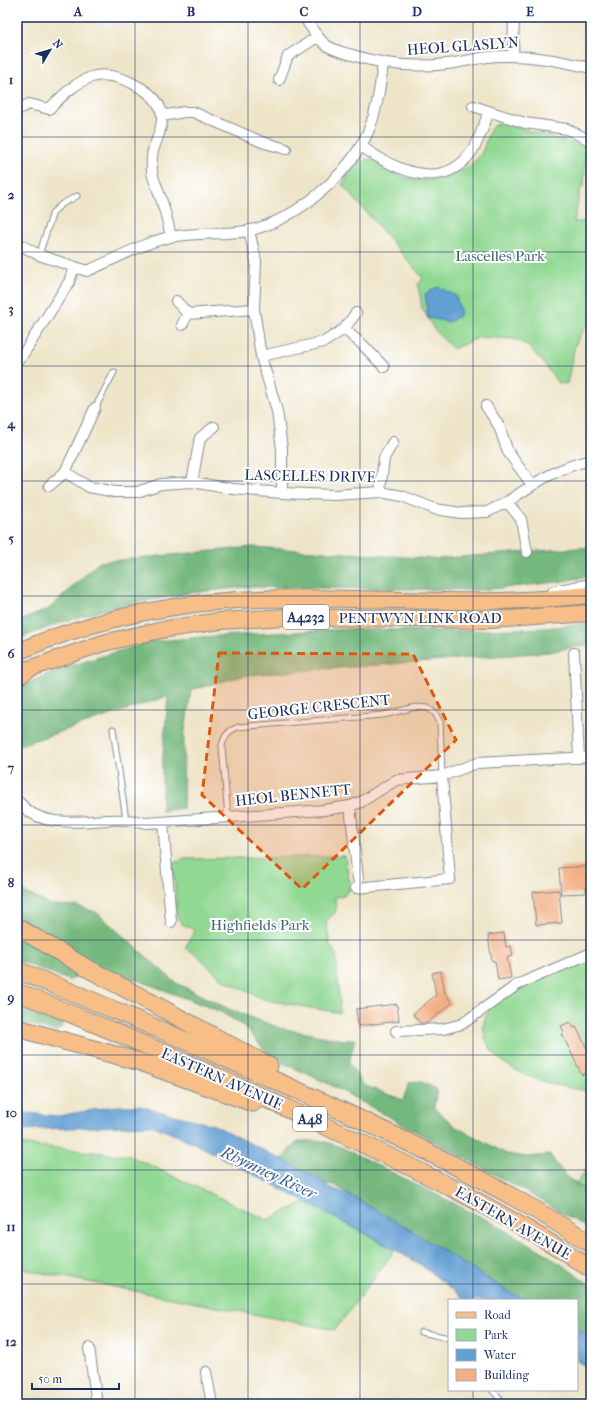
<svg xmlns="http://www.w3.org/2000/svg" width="608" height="1421" viewBox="0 0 608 1421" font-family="'IM FELL French Canon',serif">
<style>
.green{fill:#91d893;stroke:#568478}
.forest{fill:#74b87d;stroke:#48746e}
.water{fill:#629fd3;stroke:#3e6798}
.building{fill:#f3ae84}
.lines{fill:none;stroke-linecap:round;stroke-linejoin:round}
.service-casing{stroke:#848a94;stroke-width:7}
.minor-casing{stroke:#848a94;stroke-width:12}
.tertiary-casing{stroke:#848a94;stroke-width:14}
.primary-casing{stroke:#848a94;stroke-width:18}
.trunk-casing{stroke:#848a94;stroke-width:19}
.service{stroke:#fff;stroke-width:5}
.minor{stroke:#fff;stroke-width:10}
.tertiary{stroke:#fff;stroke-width:12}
.primary{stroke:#f7be87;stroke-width:16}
.trunk{stroke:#f7be87;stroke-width:17}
.marked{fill:#de5710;fill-opacity:0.2;stroke:#de5710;stroke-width:3;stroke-dasharray:8 5;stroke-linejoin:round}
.grid{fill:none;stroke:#1b2f5e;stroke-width:1;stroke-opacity:0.55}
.labels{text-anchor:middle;stroke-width:4;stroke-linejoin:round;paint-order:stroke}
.shield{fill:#fff;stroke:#5f6d8e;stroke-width:1}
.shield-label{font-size:14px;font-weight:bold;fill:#1b2f5e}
.street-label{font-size:15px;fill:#1b2f5e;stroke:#fff}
.park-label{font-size:15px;fill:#3e626e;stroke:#fff}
.water-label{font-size:16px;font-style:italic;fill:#375c8d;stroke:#fff}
.neatline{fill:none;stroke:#1b2f5e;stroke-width:1.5}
.grid-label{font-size:13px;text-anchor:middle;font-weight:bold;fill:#1b2f5e}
</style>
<rect width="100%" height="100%" fill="#fff"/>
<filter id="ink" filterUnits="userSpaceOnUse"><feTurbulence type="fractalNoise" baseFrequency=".025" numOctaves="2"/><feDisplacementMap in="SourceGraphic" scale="8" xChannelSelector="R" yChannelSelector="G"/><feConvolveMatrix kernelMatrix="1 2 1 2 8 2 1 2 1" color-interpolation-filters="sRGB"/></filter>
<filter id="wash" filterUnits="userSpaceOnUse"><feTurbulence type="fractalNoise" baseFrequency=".012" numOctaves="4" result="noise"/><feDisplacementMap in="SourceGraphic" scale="16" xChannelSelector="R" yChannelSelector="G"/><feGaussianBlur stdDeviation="0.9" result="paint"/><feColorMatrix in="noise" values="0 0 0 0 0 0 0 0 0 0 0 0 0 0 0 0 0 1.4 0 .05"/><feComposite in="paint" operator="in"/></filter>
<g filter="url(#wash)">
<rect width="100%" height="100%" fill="#eee5c9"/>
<path class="green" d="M501,123L586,147L584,186L581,187L574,222H585L591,225V318L575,345L567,384L558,383L542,361L526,344L514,339L480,337L453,349L435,331L422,308L418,285L423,278L342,184C348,176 355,163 365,160C376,157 390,172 401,176C413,181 427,181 440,178C456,175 471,168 481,154C488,142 486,125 501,123Z
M345,856L349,879L350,880V890H348L344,896L335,897L336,912L326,921L330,945L336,954L340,1013L266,1000L223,980L198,956L185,948L195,930L182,924L177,918L173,863L185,859Z
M591,958V1091C556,1087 497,1075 485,1037C482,1028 484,1016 490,1008C493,1004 499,1002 503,999C529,981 561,970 591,958Z
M17,1144L130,1156L267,1220L305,1202L395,1250L335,1330L17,1268Z
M591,1161V1192L576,1185Z"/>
<path class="forest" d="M253,547L434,559L591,547V576L558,582L483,590L246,587L189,593L114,607L65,621L17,639V622L49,609L99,562Z
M591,623V644L548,652L247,675L191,690L184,738L183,808L162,811V767L168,696L17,746V689L19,687L57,670L149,642L201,637L350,629L454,631L545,628Z
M17,889L51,905L76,906L96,912L176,983L231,1010L280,1028L343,1040L355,1039L349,1063L363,1085L403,1100L409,1083L421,1082L437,1089L434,1108L456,1127L507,1154L526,1157L550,1155C562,1172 571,1184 591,1192V1230L528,1193L331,1085L270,1057L244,1026L221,1012L135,979L117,975L95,966L17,918Z
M17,937L75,969V978L69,980L17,960Z
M17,1003L62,1020L63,1026L57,1032L17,1022Z
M298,1141H323L341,1147L497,1225L545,1253L591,1285V1337L577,1330V1300H523L334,1185L316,1183L278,1163Z"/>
<path class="water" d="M438,287L456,296L461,314L450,322L428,318L425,294Z
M115,1106H139L214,1125L320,1179L328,1187L347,1194L406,1227L505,1290L526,1300H466L421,1265L376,1239L194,1143L151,1125L17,1130V1112L58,1116Z
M577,1329L591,1337V1370L577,1361Z"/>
<g id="blocks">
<path class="building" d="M591,866V887H586V893L561,894L559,868Z
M559,890L562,923L536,925L533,892Z
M504,933L506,947L511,946L513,956L507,957L511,978L498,980L495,961H492L488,935Z
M441,971L445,993L452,1003L427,1023H420L413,1014L436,995L432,973Z
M397,1004L399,1021L358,1026L356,1009Z
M570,1022L574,1028L576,1027L591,1056V1070L582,1075L562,1034L564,1032L561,1026Z"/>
</g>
</g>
<g filter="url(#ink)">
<use href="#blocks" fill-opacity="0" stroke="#848a94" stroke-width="1"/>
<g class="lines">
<defs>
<path id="service" d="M39,255L53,212L62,204L77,196
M95,408L114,372
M113,729L126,820
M228,817L222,746C224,736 228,731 238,727L383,715L416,707L428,708L435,713L440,722L442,776
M421,1332L449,1338
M492,1390L505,1404"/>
<path id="minor" d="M304,17C311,27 317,38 326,45C333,50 341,52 349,54C382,65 413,68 447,64C465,62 483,56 501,56C532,55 561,61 591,68
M513,56L514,17
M279,80L288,56L317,37
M473,106L525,123L567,129L591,141
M17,110L29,104L49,109C81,77 99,63 141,88C151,94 161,103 162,116C163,128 156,140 153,151C151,157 152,166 152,172C153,179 157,186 159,193C164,207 168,222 171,237
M162,116L184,112H193L262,142L286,149
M361,146C393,169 443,194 472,151C480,139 484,125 489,111
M249,230L256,261L254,309L261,356L277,411L282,449V493
M17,243L39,255L87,271C112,261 146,241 171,237C196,232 222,235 247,231C295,221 348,176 368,132C377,111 380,87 383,64
M176,301L188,314L182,325
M188,314L254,309
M344,329L363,345L384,367
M261,356L324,342L344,329L356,313
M17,361L22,356L69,282L74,267
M486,406L499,426L508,452L532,485
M65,472L89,487L115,492H137L161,484L192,482L233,489L282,493L334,495L380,492L402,496L435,509L461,513L487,512L507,502L521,519L527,552
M192,482L200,438L214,427
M49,486L65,472L95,408
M380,492L384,458L393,442
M507,502C537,482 556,468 591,460
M574,653L579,758
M19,802C43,833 91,818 125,820C132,820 140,822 147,823L324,810L350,806L361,802L396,780L442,776L477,763L591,757
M350,806L358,879
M163,822L171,922
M356,888L450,879L442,776
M396,1031L443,1029L462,1024L517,985L591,953
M89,1348L97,1404
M206,1372L212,1404"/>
<path id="tertiary" d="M554,592L591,585"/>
<path id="primary" d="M17,652C86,622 162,605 237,600C325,595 413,603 500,601C531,600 561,598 591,595
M17,673L103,643L160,630L220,621L286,617L491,620L591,613"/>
<path id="trunk" d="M17,677L27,670
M17,927L85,967L269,1066
M17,970C104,1005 190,1042 276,1081C384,1129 492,1180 591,1244
M17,992C118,1032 216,1075 314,1121C409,1165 504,1211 591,1269
M17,1028L137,1061L253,1103"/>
</defs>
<use href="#service" class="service-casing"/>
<use href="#minor" class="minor-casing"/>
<use href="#tertiary" class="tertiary-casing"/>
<use href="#primary" class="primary-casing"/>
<use href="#trunk" class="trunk-casing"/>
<use href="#service" class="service"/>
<use href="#minor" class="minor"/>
<use href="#tertiary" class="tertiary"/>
<use href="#primary" class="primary"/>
<use href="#trunk" class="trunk"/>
</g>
</g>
<path class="marked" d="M219,653L413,654L456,740L302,889L202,795Z"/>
<path class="grid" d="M135,17V1404M248,17V1404M360,17V1404M473,17V1300M17,137H591M17,252H591M17,366H591M17,481H591M17,596H591M17,710H591M17,825H591M17,940H591M17,1055H591M17,1170H591M17,1284H591M473,1390V1404"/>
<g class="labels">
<g class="shield">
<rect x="283" y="605" width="46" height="24" rx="3"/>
<rect x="293" y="1107" width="34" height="24" rx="3"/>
</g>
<g class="shield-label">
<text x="306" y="622">A4232</text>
<text x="310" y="1124">A48</text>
</g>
<g class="street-label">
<text transform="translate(463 46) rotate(-4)" y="5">HEOL GLASLYN</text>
<text transform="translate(310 476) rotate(1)" y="5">LASCELLES DRIVE</text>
<text x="420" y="623">PENTWYN LINK ROAD</text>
<text transform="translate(319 707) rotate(-6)" y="5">GEORGE CRESCENT</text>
<text transform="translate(293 795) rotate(-6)" y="5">HEOL BENNETT</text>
<text transform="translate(222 1079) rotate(24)" y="5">EASTERN AVENUE</text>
<text transform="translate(513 1223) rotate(30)" y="5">EASTERN AVENUE</text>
</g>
<g class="park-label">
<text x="500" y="261">Lascelles Park</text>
<text x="260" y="930">Highfields Park</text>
</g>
<g class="water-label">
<text transform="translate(269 1172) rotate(25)" y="6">Rhymney River</text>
</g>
</g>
<rect width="608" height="1421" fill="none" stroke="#fff" stroke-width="44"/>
<rect x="448" y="1299" width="130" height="92" fill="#ffffff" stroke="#a4acbf"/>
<rect x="456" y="1312" width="20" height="6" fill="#f7be87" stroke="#a4acbf"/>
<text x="484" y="1319" font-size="12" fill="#1b2f5e">Road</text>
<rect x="456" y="1329" width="20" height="12" fill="#91d893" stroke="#a4acbf"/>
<text x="484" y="1339" font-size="12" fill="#1b2f5e">Park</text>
<rect x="456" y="1349" width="20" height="12" fill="#629fd3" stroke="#a4acbf"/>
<text x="484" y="1359" font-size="12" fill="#1b2f5e">Water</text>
<rect x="456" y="1369" width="20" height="12" fill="#f3ae84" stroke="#a4acbf"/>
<text x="484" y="1379" font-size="12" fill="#1b2f5e">Building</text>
<g transform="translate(50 50) rotate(52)" stroke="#ffffff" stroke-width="3" paint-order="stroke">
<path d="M0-3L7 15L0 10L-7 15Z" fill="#1b2f5e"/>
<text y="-6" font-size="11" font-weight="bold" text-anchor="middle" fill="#1b2f5e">N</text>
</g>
<path d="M32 1383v6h87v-6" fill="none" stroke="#1b2f5e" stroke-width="2"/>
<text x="38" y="1383" font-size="12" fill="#1b2f5e" stroke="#ffffff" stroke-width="3" paint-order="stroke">50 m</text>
<rect x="22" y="22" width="564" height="1377" class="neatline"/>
<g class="grid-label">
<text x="78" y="16">A</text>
<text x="191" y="16">B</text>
<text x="304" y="16">C</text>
<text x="417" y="16">D</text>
<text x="530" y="16">E</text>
<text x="11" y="84">1</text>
<text x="11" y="199">2</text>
<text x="11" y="313">3</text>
<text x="11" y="428">4</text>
<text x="11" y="543">5</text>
<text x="11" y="658">6</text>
<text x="11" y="772">7</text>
<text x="11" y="887">8</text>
<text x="11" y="1002">9</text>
<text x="11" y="1117">10</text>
<text x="11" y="1231">11</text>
<text x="11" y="1346">12</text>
</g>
</svg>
